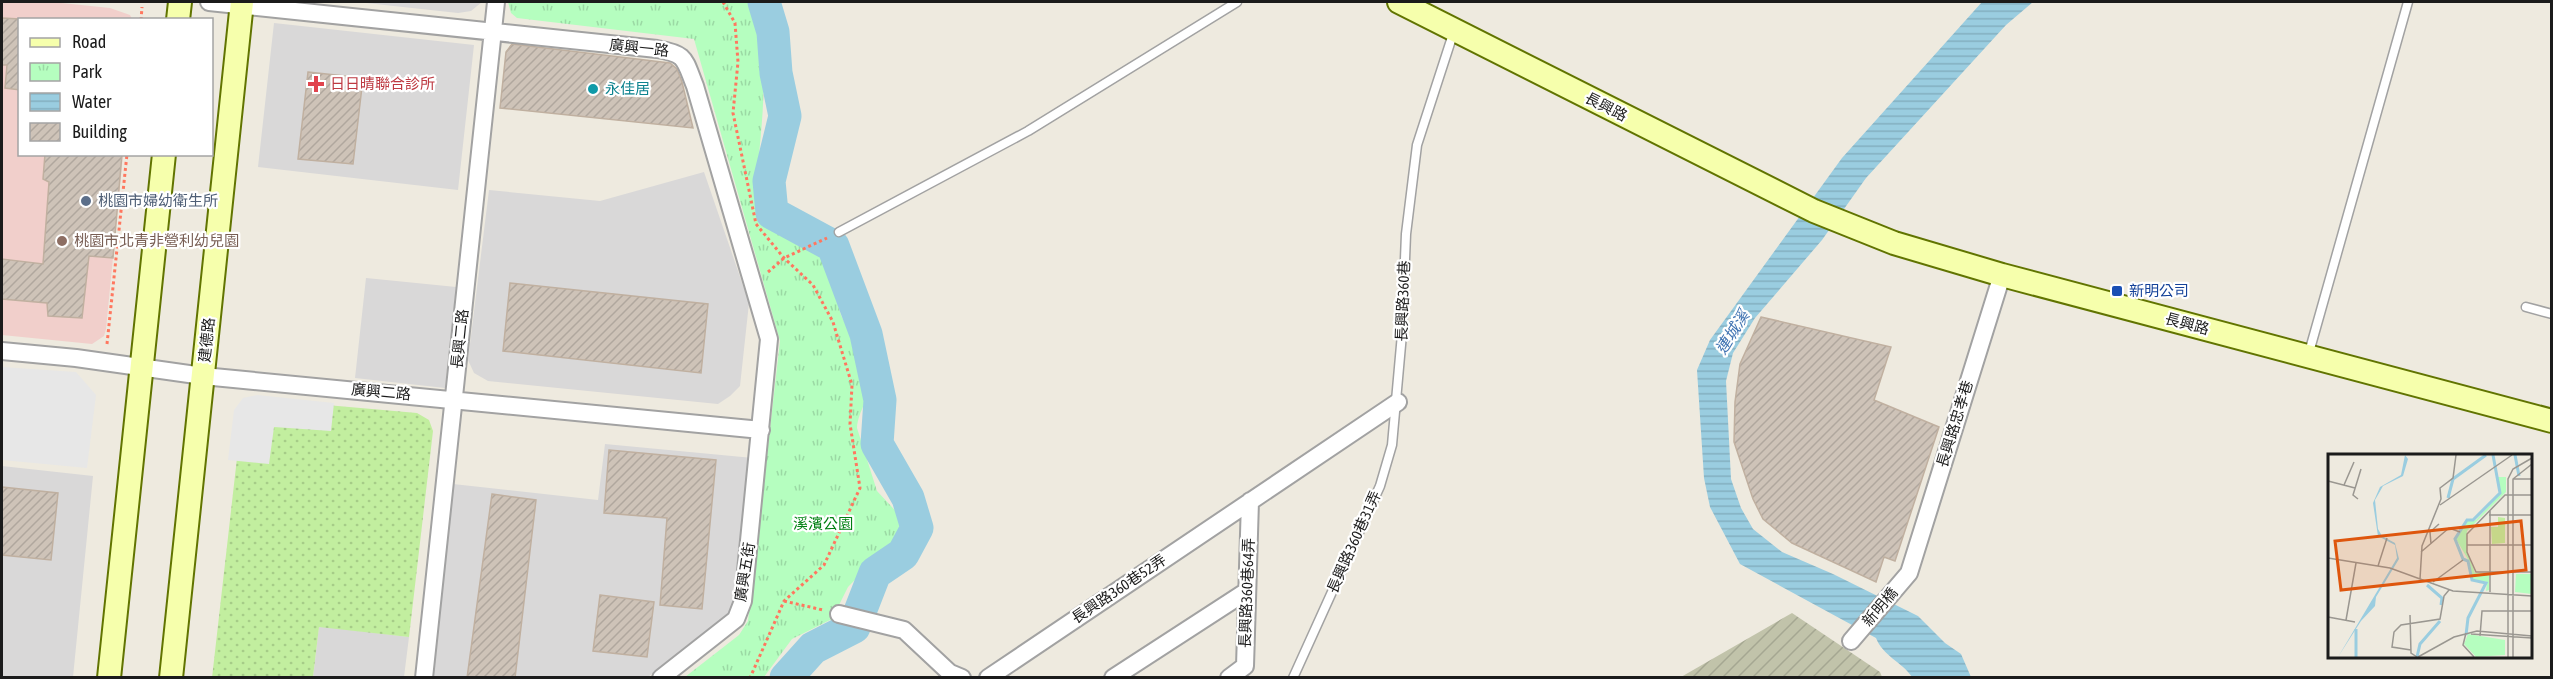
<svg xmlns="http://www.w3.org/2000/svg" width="2553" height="679" viewBox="0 0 2553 679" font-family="'Asap Condensed','Noto Sans TC',sans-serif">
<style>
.residential{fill:#d9d8d8}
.commercial{fill:#f1cfcb}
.construction{fill:url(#construction-furrows)}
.grass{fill:url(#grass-dots)}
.park{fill:url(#park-tufts)}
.parking{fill:#e7e7e7}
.water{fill:url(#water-rules)}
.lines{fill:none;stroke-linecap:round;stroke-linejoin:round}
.river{stroke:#9acde0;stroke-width:33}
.building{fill:url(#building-hatch);stroke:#c0b0a0;stroke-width:1.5}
.lane-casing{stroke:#a2a2a2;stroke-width:11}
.street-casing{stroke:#a2a2a2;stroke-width:20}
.secondary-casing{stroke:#617400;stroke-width:26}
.path{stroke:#ff775f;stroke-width:3;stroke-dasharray:3 3;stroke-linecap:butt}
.lane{stroke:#fff;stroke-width:8}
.street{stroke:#fff;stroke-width:16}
.secondary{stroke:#f6ffac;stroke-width:22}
.health-dot{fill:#e0444e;stroke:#fff;stroke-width:2}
.culture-dot{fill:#0f9aa8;stroke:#fff;stroke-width:2}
.service-dot{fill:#5c6f8a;stroke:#fff;stroke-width:2}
.education-dot{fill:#8d6e63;stroke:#fff;stroke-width:2}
.transit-dot{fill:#1a4fb4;stroke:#fff;stroke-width:2}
.labels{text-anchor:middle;stroke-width:4.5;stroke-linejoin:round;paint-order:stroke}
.street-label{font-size:15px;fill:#1b1b1b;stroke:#fff}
.health-label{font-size:15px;fill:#be3a42;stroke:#fff;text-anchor:start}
.culture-label{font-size:15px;fill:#0d838f;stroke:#fff;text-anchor:start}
.service-label{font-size:15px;fill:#4e5e75;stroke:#fff;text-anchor:start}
.education-label{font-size:15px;fill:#785e54;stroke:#fff;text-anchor:start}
.transit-label{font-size:15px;fill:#164399;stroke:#fff;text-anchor:start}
.park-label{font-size:15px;fill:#018012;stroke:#fff}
.water-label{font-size:16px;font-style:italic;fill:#4073b2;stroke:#fff}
.inset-river{fill:none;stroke:#9acde0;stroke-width:3}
.inset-road{fill:none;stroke:#9a9791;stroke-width:1.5}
.view{fill:#de560d;fill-opacity:0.15;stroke:#de560d;stroke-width:3}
.inset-edge{fill:none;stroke:#1b1b1b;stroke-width:3}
</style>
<defs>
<pattern id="construction-furrows" width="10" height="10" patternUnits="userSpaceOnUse" patternTransform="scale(1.5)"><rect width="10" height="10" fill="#c1c3aa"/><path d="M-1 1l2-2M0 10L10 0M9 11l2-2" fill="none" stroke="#a5a792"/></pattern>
<pattern id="grass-dots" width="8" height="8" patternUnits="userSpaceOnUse" patternTransform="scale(1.5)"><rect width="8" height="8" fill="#c2ee9f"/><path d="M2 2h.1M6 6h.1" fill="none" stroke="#a6cc88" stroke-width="1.8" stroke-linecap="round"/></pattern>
<pattern id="park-tufts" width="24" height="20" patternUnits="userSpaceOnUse" patternTransform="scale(1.5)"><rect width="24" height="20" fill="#b5febf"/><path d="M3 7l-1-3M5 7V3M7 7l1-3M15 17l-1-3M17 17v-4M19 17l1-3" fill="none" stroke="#9bd9a4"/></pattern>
<pattern id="water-rules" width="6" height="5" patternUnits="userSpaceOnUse" patternTransform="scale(1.5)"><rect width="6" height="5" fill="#9acde0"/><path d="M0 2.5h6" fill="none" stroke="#84afc0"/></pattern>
<pattern id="building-hatch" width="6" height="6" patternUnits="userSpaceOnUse" patternTransform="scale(1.5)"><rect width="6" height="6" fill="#cec3b8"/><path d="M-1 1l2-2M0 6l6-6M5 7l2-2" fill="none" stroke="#b0a79e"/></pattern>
</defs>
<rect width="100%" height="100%" fill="#eeeadf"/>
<path class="residential" d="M357,2H482L471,11L458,13Z
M274,23L474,45L458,190L258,167Z
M704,172L749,303L740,386L730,396L718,404L488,381L474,373L468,360L489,190L600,201Z
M366,278L456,287L445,388L355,378Z
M605,444L753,458L738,598L732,613L648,677L433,678L453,484L598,500Z
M2,466L93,476L73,677L2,678Z
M319,626L409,637L404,677L313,678Z"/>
<path class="commercial" d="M2,2H52L110,8L130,15L132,19L20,20V154L123,155L106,329L104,336L92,344L2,335Z"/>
<path class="construction" d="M1792,613L1880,672L1882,677H1681Z"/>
<path class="grass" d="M270,400L417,413L429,420L433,431L409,637L319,627L313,677L212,678L242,414Z"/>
<path class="park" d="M508,2H749C774,61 760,128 756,191L762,214L774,226L803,236L827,266L841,315L871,377C872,396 858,410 857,428L877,491L904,520L902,532L848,587L832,619L792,639L764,677H685L739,635L748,621L780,341L694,39L517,18L511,13Z"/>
<path class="parking" d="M2,367L76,372L96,395L87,468L2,460Z
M257,395L334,403L331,431L274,427L269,464L228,460L234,410L243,398Z"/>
<path class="water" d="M1982,2H2033L2006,25L1866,178L1822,240L1755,318L1733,353L1726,381L1731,479L1741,508L1753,529L1782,552L1833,574L1918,616L1945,643L1961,654L1971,677H1912C1902,662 1883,656 1876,638L1740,564L1710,507L1704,478L1697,370L1710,340L1842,158Z"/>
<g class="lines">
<path class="river" d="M764,2L773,32L776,73L785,116L769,181L772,213L833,246L866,334L880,400L877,444L908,498L917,528L903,554L875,573L854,627L813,648L786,678"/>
</g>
<path class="building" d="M2,18L20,19V90L5,88L7,65H2Z
M512,44L670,63L677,69L682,82L693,128L500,108L506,52Z
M308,72L363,78L353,164L298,159Z
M45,154H122L113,258L89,256L82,318L48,316L47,303L2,299V259L43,264L49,182L43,179Z
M510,283L708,304L701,373L503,351Z
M1761,317L1891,347L1874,400L1939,427L1895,561L1884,557L1876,582L1792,543L1763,519L1753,499L1734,442L1735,402L1740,364Z
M609,450L716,460L702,609L660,605L667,518L604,513Z
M2,487L58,493L51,560L2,555Z
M492,494L536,500L515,678H467Z
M600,595L654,602L647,657L593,651Z"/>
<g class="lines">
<defs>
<path id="lane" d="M839,232L1028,131L1237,2
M2526,307L2552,314
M2308,356L2408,2
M1293,678L1380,486L1392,445L1402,334L1406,234L1417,145L1454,31"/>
<path id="street" d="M209,2L657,49C687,54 684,59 695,86L769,339L743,601L736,619L661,678
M2,351L76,358L203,376L761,430
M839,614L904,630L950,673L962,678
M1851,641L1909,573L2002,275
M424,678L496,2
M988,678L1398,402
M1113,678L1247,591
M1229,678L1245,666L1250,501"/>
<path id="secondary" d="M1399,2L1814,211L1894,243L2002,275L2552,421
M178,20L180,2
M109,678L164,154
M171,678L242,2"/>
</defs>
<use href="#lane" class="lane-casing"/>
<use href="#street" class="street-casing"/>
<use href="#secondary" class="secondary-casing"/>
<path class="path" d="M723,2L735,23L738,62L733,113L756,224L784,258L813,285L833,322L852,385L850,424L860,488L824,565L784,601L750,678
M141,20L142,7
M768,272L784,258L827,238
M107,344L127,154
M784,601L823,610"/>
<use href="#lane" class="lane"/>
<use href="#street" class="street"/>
<use href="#secondary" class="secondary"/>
</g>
<path class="health-dot" d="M313 75h6v6h6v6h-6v6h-6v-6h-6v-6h6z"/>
<circle class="culture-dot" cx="593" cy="89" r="6"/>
<circle class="service-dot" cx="86" cy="201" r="6"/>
<circle class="education-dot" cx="62" cy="241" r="6"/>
<rect class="transit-dot" x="2111" y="285" width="12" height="12" rx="3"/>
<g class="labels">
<g class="street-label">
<text transform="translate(639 48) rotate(6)" y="5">廣興一路</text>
<text transform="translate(1606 107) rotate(27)" y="5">長興路</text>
<text transform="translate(1403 301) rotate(-88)" y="5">長興路360巷</text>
<text transform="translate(2187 324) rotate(15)" y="5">長興路</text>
<text transform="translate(460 339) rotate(-84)" y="5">長興二路</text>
<text transform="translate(207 340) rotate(-84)" y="5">建德路</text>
<text transform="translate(381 392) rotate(5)" y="5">廣興二路</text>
<text transform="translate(1955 424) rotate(-73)" y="5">長興路忠孝巷</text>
<text transform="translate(1354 542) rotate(-66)" y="5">長興路360巷31弄</text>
<text transform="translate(745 572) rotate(-81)" y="5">廣興五街</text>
<text transform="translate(1119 589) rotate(-34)" y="5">長興路360巷52弄</text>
<text transform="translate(1247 593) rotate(-88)" y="5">長興路360巷64弄</text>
<text transform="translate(1880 607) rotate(-50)" y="5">新明橋</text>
</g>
<g class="health-label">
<text x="330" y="89">日日晴聯合診所</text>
</g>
<g class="culture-label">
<text x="605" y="94">永佳居</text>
</g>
<g class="service-label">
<text x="98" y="206">桃園市婦幼衛生所</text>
</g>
<g class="education-label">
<text x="74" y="246">桃園市北青非營利幼兒園</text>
</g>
<g class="transit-label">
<text x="2129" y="296">新明公司</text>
</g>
<g class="park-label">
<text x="823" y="529">溪濱公園</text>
</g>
<g class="water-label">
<text transform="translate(1732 332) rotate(-58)" y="6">連城溪</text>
</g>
</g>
<g transform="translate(2328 454)">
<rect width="204" height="204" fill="#eeeadf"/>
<path d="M170,63L177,64V89L164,90L163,73H170Z" fill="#c2ee9f"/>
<path d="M168,23H178V38L139,77V98L147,119H161V136L158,137L159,128L145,125L141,107L128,85L139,67L148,66L173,39ZM188,120H204V140L187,138ZM140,180L177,186V201L148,203L136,190Z" fill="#b5febf"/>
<path d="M77,1L80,5L75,22L55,32L47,46L50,75L54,82L67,89L71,105L48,143L47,152L33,167L10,203L69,104L67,91L50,82L45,49L52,33L73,21Z" fill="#9acde0"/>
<path class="inset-river" d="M187,1L191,22M120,44L125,25L158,1M99,131L114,144L113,151M138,181L140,164L158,129L144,126L140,107L135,105L127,85L139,66H145L172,39L165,1M28,203V175M89,203L92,190L112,167"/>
<path class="inset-road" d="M185,25H204M0,27L27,34M16,31L26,8M204,41H177L139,80V98L148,118H204M30,45L25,41L33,15M112,51L184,1M161,61H204M103,90L102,78L111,70M139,91H204M93,98L121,74L132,78M0,104L62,114L125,137L204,142M50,112L59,84M92,125L94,92L113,45L112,34L125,24L128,1M105,128L135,106M162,138V57M180,139V25L185,15L204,4M185,139V25L204,10M185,139V203M82,161L83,199L89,203M0,163L27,168M18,166L28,109M138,179L135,191L146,203M143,180L204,184M152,182L154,157H204M83,196L64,193L66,178L73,171L112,165L116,142L121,136M90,203L126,183L149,177L204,182M180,203V139"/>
<path class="view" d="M193,67L198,116L13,136L7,87Z"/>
<rect width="204" height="204" class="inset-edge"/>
</g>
<rect width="2553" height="679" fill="none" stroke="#1b1b1b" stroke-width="6"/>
<rect x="18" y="18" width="195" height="138" fill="#ffffff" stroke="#a4a4a4" stroke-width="1.5"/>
<rect x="30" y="38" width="30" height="9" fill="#f6ffac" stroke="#a4a4a4" stroke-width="1.5"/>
<text x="72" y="48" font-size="18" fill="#1b1b1b">Road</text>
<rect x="30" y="63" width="30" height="18" fill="url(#park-tufts)" stroke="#a4a4a4" stroke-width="1.5"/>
<text x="72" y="78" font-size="18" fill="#1b1b1b">Park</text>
<rect x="30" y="93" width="30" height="18" fill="url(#water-rules)" stroke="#a4a4a4" stroke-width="1.5"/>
<text x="72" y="108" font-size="18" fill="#1b1b1b">Water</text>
<rect x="30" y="123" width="30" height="18" fill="url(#building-hatch)" stroke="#a4a4a4" stroke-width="1.5"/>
<text x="72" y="138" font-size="18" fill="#1b1b1b">Building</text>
</svg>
